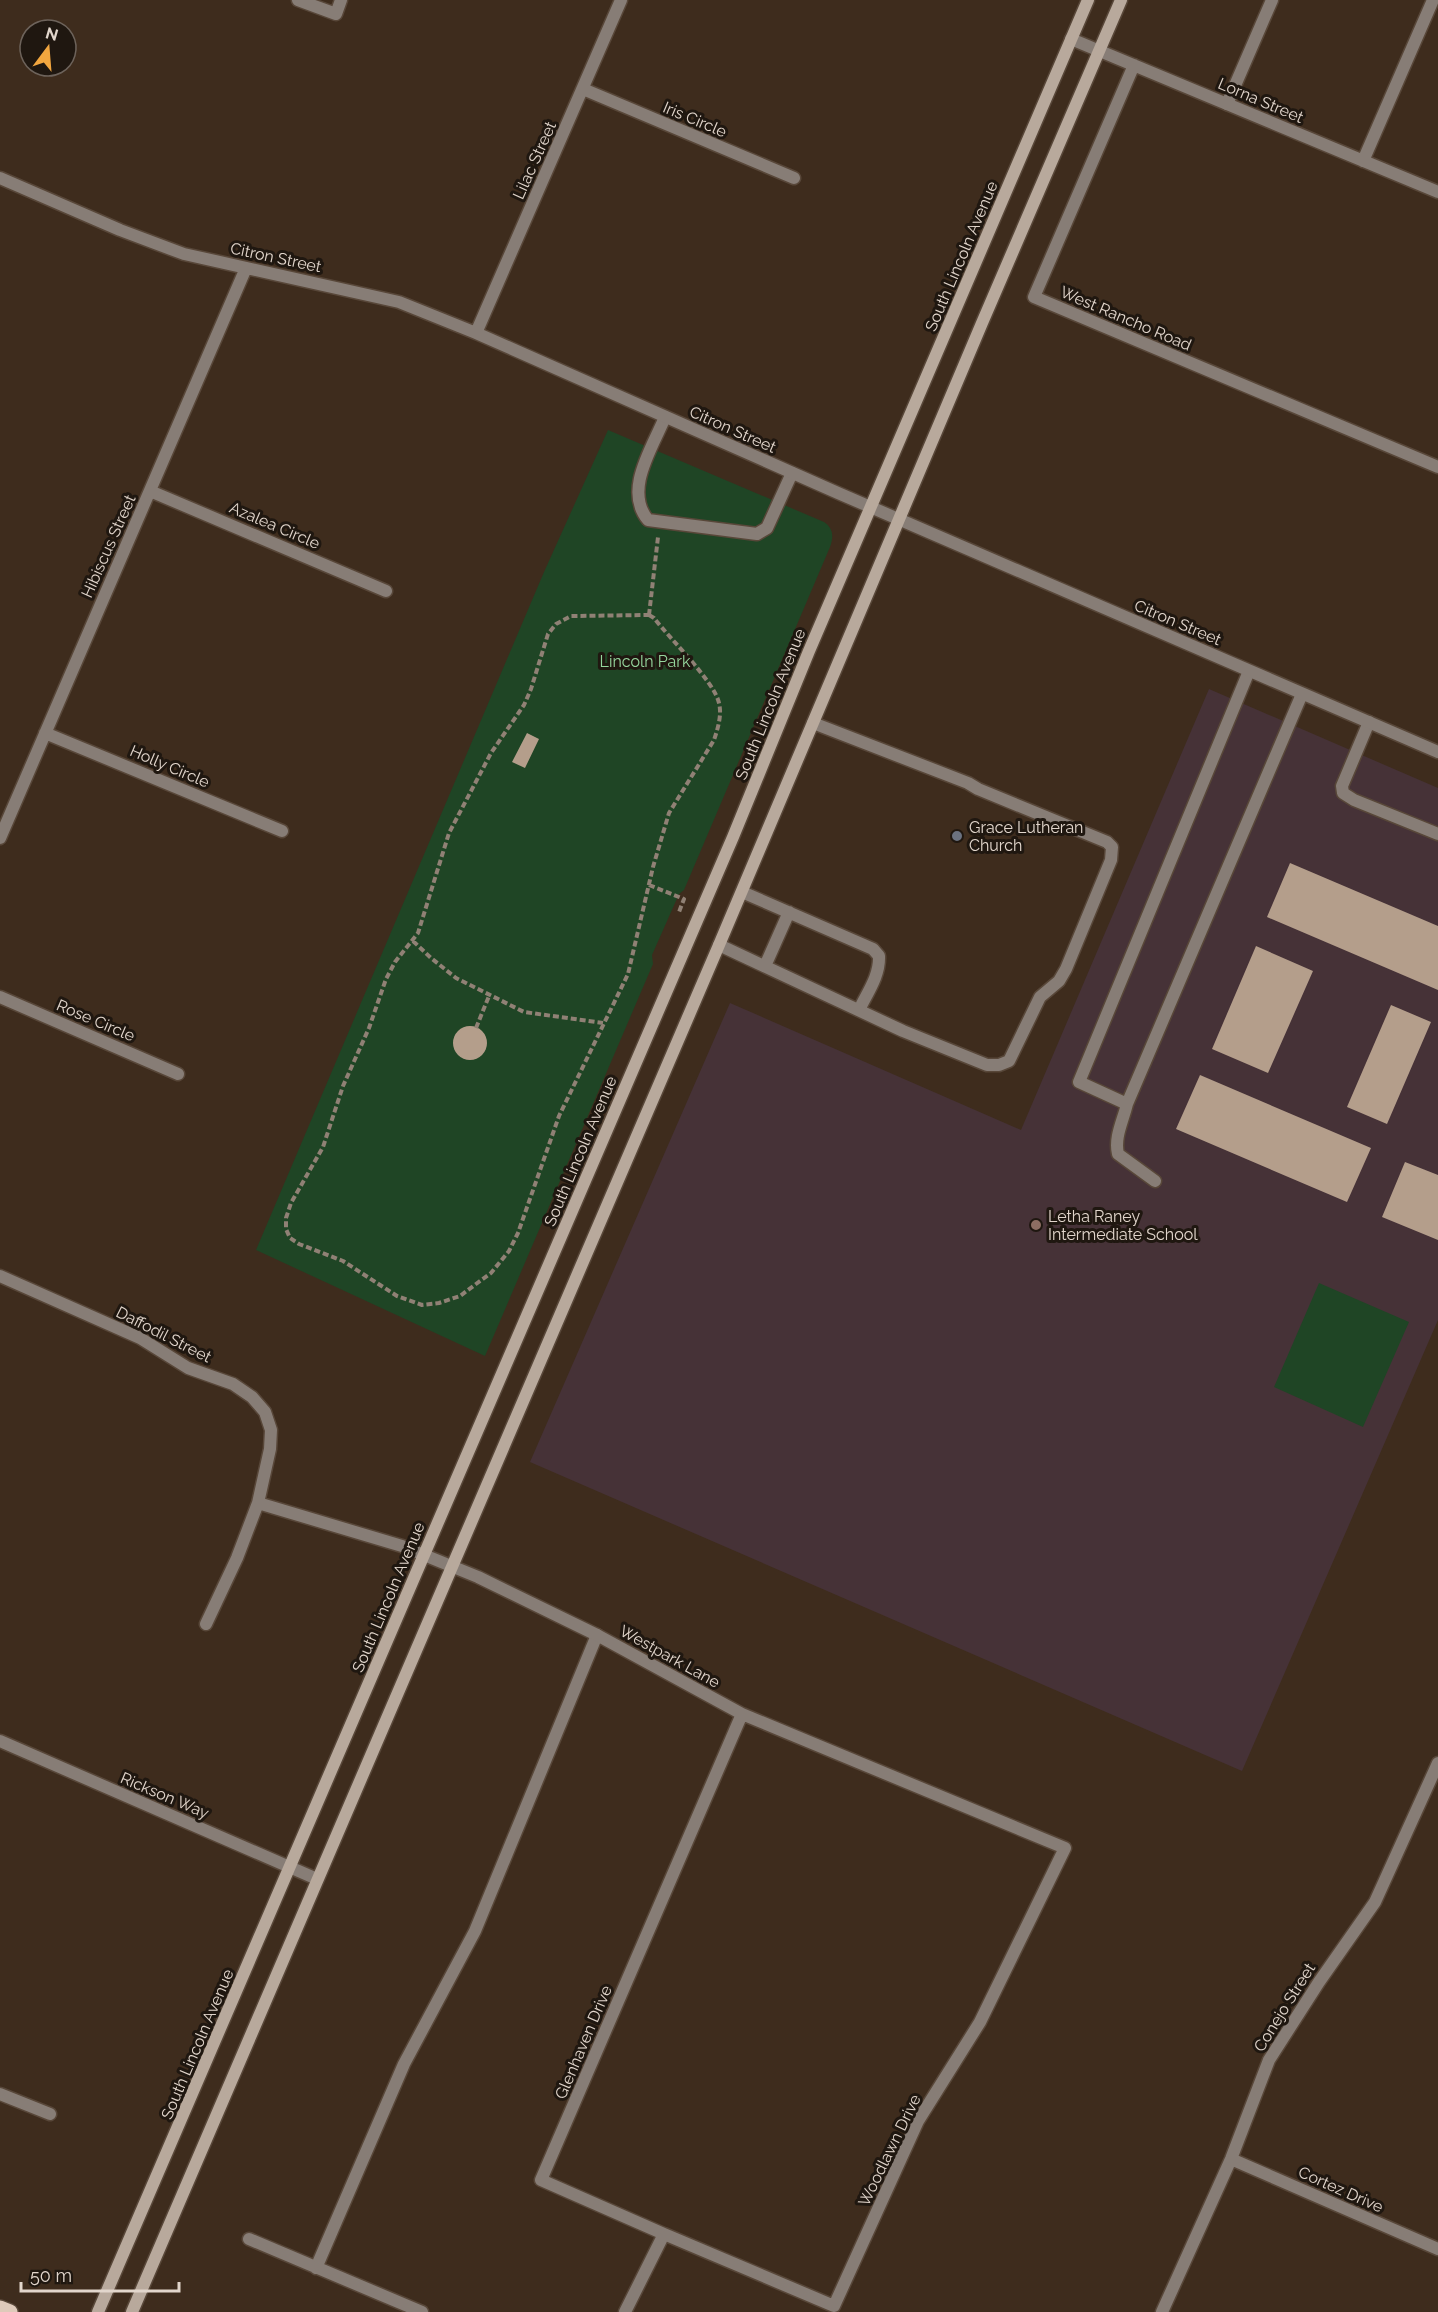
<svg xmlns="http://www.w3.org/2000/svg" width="1438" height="2312" viewBox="0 0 1438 2312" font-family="Raleway,sans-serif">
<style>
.education{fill:#463237}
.green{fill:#1f4525}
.building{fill:#b49e8b}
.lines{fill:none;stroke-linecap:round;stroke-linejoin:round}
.lane-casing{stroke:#584739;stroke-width:15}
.street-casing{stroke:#584739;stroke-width:15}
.secondary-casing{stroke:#584739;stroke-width:15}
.primary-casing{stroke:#584739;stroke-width:18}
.path{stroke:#908175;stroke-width:4;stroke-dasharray:6 3;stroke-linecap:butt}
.lane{stroke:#877d76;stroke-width:12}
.street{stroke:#877d76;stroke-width:12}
.secondary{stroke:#b8a99c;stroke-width:12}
.primary{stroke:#decaba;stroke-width:15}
.worship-dot{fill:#6b7280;stroke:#1f1710;stroke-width:2}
.education-dot{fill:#8d6e63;stroke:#1f1710;stroke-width:2}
.labels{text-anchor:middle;stroke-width:6;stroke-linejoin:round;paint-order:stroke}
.street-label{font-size:16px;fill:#e2d6cc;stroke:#1f1710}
.park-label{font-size:16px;fill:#95d59d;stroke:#1f1710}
.poi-label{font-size:16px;fill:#e2d6cc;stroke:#1f1710;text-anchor:start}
</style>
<rect width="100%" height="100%" fill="#3e2c1d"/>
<path class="education" d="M1209,689L1438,788V1320L1242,1771L530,1462L730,1003L1021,1130Z"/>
<path class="green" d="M608,430L824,522C833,528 834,536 830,547L684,890L679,894L652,955L653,964L485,1356L256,1250L544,572Z
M1319,1283L1409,1322L1363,1427L1274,1387Z"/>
<path class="building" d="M527,733L539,739L525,768L512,762Z
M1290,863L1438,926V990L1267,917Z
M1256,946L1313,971L1268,1073L1212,1049Z
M1391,1005L1431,1022L1387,1124L1347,1107Z
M453 1043a17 17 0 1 1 34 0a17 17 0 1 1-34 0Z
M1200,1075L1371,1148L1347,1202L1176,1129Z
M1405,1162L1438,1175V1240L1382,1217Z"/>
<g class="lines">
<defs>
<path id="lane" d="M1227,104L1272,0
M665,417C653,447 623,490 648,520L757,534L767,528L792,473
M1249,671L1079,1082L1127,1104L1302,694
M1369,722L1342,786L1343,793L1354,800L1438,834
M742,892L873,949L879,956C880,976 867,993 859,1010
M719,945L903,1031L987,1065H999L1009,1061L1040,997L1059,981L1066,969L1111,860L1112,847L1107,842L978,789L968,783L813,723
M765,966L789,912
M1127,1104C1123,1121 1114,1137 1118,1154L1155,1181
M249,2239L422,2312
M316,2268L404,2064L475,1931L597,1635"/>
<path id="street" d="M298,0L336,14L341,0
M1071,39L1438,192
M1134,65L1034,297L1438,467
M583,89L794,178
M1363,161L1433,0
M0,178L120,230L184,254L399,302L476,333L838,493L1438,752
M476,333L621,0
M150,491L386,591
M45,733L282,831
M0,838L246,268
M0,997L178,1074
M0,1276L140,1338L188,1368L233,1384L252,1397L265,1412L271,1430L270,1449L258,1503L237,1558L206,1624
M258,1503L402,1546L478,1577L597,1635L742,1714L1065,1848L980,2022L918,2121L834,2306L664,2234
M0,1741L317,1879
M0,2094L50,2114
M1231,2159L1438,2249
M625,2312L664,2234L541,2180L742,1714
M1162,2312L1231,2159L1269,2060L1319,1982L1375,1902L1438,1763"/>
<path id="secondary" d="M98,2312L733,837L809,651L1088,0
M132,2312L719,945L982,323L1121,0"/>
<path id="primary" d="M0,2308L10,2312"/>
</defs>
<use href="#lane" class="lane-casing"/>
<use href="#street" class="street-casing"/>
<use href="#secondary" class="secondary-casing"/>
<use href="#primary" class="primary-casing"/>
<path class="path" d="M649,615L654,618C670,639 714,681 719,703C722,715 718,728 714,740L669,813L653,867L628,974L559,1116L518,1233L509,1251L491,1273L476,1284L460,1296L439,1303L422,1305L397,1296L343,1261L299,1244L290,1238L286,1229V1218L291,1203L323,1147L343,1086L369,1028L386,979L395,962L418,933L449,833L491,753L524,705L531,689L548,634L556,624L571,616Z
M649,615L658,537
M649,885L684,899L679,912
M413,941L431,958L456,978L524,1012L603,1023
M476,1028L489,996"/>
<use href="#lane" class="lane"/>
<use href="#street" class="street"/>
<use href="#secondary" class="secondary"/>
<use href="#primary" class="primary"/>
</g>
<circle class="worship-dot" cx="957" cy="836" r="6"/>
<circle class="education-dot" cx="1036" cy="1225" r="6"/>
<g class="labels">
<g class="street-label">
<text transform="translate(1261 100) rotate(23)" y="6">Lorna Street</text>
<text transform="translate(695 119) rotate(23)" y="6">Iris Circle</text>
<text transform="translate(534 160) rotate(-66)" y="6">Lilac Street</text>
<text transform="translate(961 256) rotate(-67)" y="6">South Lincoln Avenue</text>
<text transform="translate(276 257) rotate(12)" y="6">Citron Street</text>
<text transform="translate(1126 318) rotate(23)" y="6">West Rancho Road</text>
<text transform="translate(733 429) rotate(24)" y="6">Citron Street</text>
<text transform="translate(275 525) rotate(23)" y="6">Azalea Circle</text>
<text transform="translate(108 546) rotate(-66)" y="6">Hibiscus Street</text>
<text transform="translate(1178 622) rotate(23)" y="6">Citron Street</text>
<text transform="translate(770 704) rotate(-68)" y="6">South Lincoln Avenue</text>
<text transform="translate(170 766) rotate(23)" y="6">Holly Circle</text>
<text transform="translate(96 1020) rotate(23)" y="6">Rose Circle</text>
<text transform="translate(580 1151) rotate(-67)" y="6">South Lincoln Avenue</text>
<text transform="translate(164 1334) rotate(27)" y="6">Daffodil Street</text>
<text transform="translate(388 1597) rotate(-67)" y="6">South Lincoln Avenue</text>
<text transform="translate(670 1656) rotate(29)" y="6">Westpark Lane</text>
<text transform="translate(165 1795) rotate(23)" y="6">Rickson Way</text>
<text transform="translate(1284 2007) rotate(-58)" y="6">Conejo Street</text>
<text transform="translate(583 2042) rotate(-67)" y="6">Glenhaven Drive</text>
<text transform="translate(197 2044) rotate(-67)" y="6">South Lincoln Avenue</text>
<text transform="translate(889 2150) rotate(-64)" y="6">Woodlawn Drive</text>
<text transform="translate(1341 2189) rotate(24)" y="6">Cortez Drive</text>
</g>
<g class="park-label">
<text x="645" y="667">Lincoln Park</text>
</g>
<g class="poi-label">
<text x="969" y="833">Grace Lutheran<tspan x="969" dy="18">Church</tspan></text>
<text x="1048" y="1222">Letha Raney<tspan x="1048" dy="18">Intermediate School</tspan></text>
</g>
</g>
<g transform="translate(48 48) rotate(16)"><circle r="28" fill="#1f1710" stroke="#6d635b" stroke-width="1.5"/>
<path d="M0-4.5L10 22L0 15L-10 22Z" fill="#f1a63f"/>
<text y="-9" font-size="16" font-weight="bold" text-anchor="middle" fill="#e2d6cc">N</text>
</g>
<path d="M21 2282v9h158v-9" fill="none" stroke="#e2d6cc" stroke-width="3"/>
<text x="30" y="2282" font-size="18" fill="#e2d6cc" stroke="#1f1710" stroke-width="4.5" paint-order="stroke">50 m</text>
</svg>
